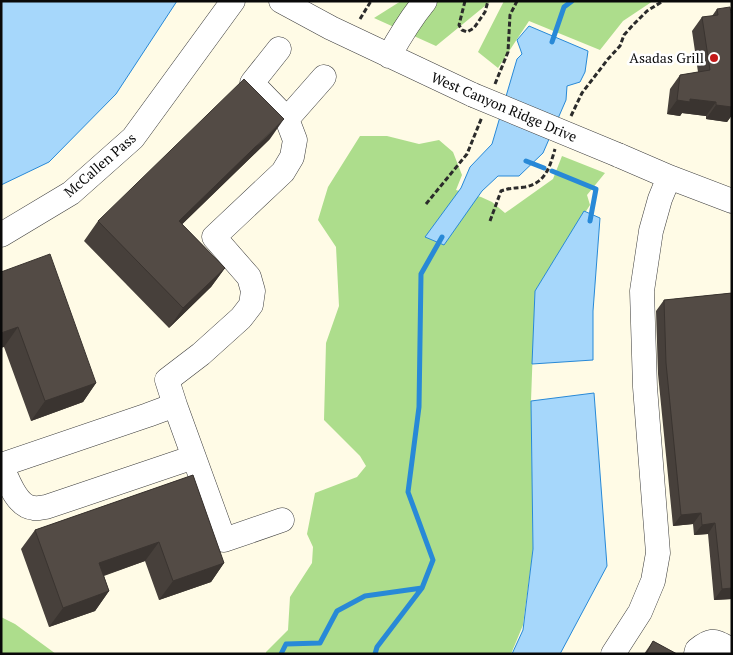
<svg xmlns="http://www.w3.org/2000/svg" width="733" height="655" viewBox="0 0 733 655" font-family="'PT Serif',serif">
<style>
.forest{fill:#addd8c}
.water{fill:#a6d7fb;stroke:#2889d7}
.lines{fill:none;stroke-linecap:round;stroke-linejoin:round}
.stream{stroke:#2889d7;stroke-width:5}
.minor-casing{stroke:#3c3c3c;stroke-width:25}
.path{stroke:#2b2b2b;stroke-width:3;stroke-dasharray:5 2.5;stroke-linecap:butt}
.minor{stroke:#fff;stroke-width:24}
.minor-bridge-casing{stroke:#3c3c3c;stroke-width:25;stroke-linecap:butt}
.minor-bridge{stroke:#fff;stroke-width:24}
.wall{fill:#47403b}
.shaded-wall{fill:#3a3430}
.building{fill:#534b45;stroke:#3a3430}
.poi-dot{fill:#c21919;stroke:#fff;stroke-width:2}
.labels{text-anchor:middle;stroke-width:5;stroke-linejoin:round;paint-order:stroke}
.poi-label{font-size:14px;fill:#090909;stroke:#fff;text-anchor:end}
.street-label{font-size:14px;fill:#090909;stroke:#fff}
</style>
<rect width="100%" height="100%" fill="#fffbe6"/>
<path class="forest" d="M401,1H491L436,46L374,18Z
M504,1H653L623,21L600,50L529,21L498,68L478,52Z
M360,136H387L419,144L439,140L453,152L462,175L456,190L481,197L492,202L505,213L553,179L562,156L605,173L587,195L590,205L535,291L531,401L533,549L523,625L511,654H266V652L288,630L290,597L312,563L313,547L307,534L315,493L357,477L366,466L360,456L324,420L326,343L339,306L336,247L318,220L328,187Z
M1,617L15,624L56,654H1Z"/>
<path class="water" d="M1,1H177L116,94L49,162L1,185Z
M529,26L588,51L585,72L580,82L567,86L566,100L543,153L519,176H498L482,191L444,245L425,237L461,188L470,167L492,144L517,59L522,54L517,40Z
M584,211L600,218L593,311V360L532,364L535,291Z
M594,393L607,566L560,654H512L523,630L533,549L531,401Z"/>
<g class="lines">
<path class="stream" d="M552,42L564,7L572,1
M526,161L544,168
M552,171L596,189L590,221
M281,654L286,644L320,643L337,611L365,596L422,588
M375,654L377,647L422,588L433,560L408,492L419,407L421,274L442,237"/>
<defs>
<path id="minor" d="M281,1L331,28L473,95
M389,56C400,36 411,18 425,1
M287,119L324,77
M618,155L669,177L732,201
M1,235L71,193L133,138L233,1
M175,405L167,380L201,354L241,318L251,305L253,291L249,277L214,237L283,172L292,157L295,140L287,119L252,83L279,49
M1,464C7,478 16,507 34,508C38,509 43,507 46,507L194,457
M1,465L148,415L175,405L224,540L282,520
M613,654L640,612L653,581L658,553L645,387L642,291L651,231L660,199L669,177
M696,654L697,650C713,637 714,641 732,650"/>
</defs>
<use href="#minor" class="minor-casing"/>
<path class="path" d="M465,1L459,25L462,30L467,32L474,28L485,12L488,1
M360,19L371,1
M495,84L508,52L510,15L517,1
M571,116L582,93L608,59L620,46L624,35L633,25L647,11L663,1
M426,204L467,154L482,117
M490,221L501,191C509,188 516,188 525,187C546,183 550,166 555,149"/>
<use href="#minor" class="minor"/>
<defs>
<path id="minor-bridge" d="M473,95L618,155"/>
</defs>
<use href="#minor-bridge" class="minor-bridge-casing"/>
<use href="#minor-bridge" class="minor-bridge"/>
</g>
<path class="wall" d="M717,9L732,13V115L727,122L706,119V116L682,113L680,116L667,114L670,89L680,75L698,72L692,31L702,17L712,16Z
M270,139L182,224L225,268L211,287L169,328L84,241L98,221Z
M1,272L96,383L83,402L31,421L4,347Z
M732,293V599L714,600L708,534L694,535L693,524L673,526L658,374L656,311L664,300Z
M193,475L224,563L211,582L159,600L145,561L104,576L109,591L95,611L49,627L21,549L35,530Z
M653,641L677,654H644Z"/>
<path class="shaded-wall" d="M690,99L716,102L706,116L682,113L680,116L667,114L677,100Z
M716,105L732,107V115L727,122L706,119Z
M284,119L270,139L165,241L179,221Z
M225,268L211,287L169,328L183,308Z
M18,327L4,347L1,348V333Z
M96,383L83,402L31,421L45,401Z
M701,513L693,524L673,526L681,515Z
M715,523L708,534L694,535L702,525Z
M159,542L145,561L85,582L99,563Z
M224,563L211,582L159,600L173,581Z
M732,588V599L714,600L722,589Z
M109,591L95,611L49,627L63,608Z"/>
<path class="building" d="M730,7L731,13H732V107L716,105V102L690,99V102L677,100L680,75L710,70L702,17L718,15L717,9Z
M244,79L284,119L179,221L225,268L183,308L98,221Z
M50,254L96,383L45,401L18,327L1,333V272Z
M732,293V588L722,589L715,523L702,525L701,513L681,515L666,363L664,300Z
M193,475L224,563L173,581L159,542L99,563L109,591L63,608L35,530Z
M653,641L677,654H646Z"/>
<circle class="poi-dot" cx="714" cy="58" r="5"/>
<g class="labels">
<g class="poi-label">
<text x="704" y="63">Asadas Grill</text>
</g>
<g class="street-label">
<text transform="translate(504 107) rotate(23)" y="5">West Canyon Ridge Drive</text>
<text transform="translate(100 165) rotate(-41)" y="5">McCallen Pass</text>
</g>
</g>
<rect width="733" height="655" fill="none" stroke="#090909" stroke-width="5"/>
</svg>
